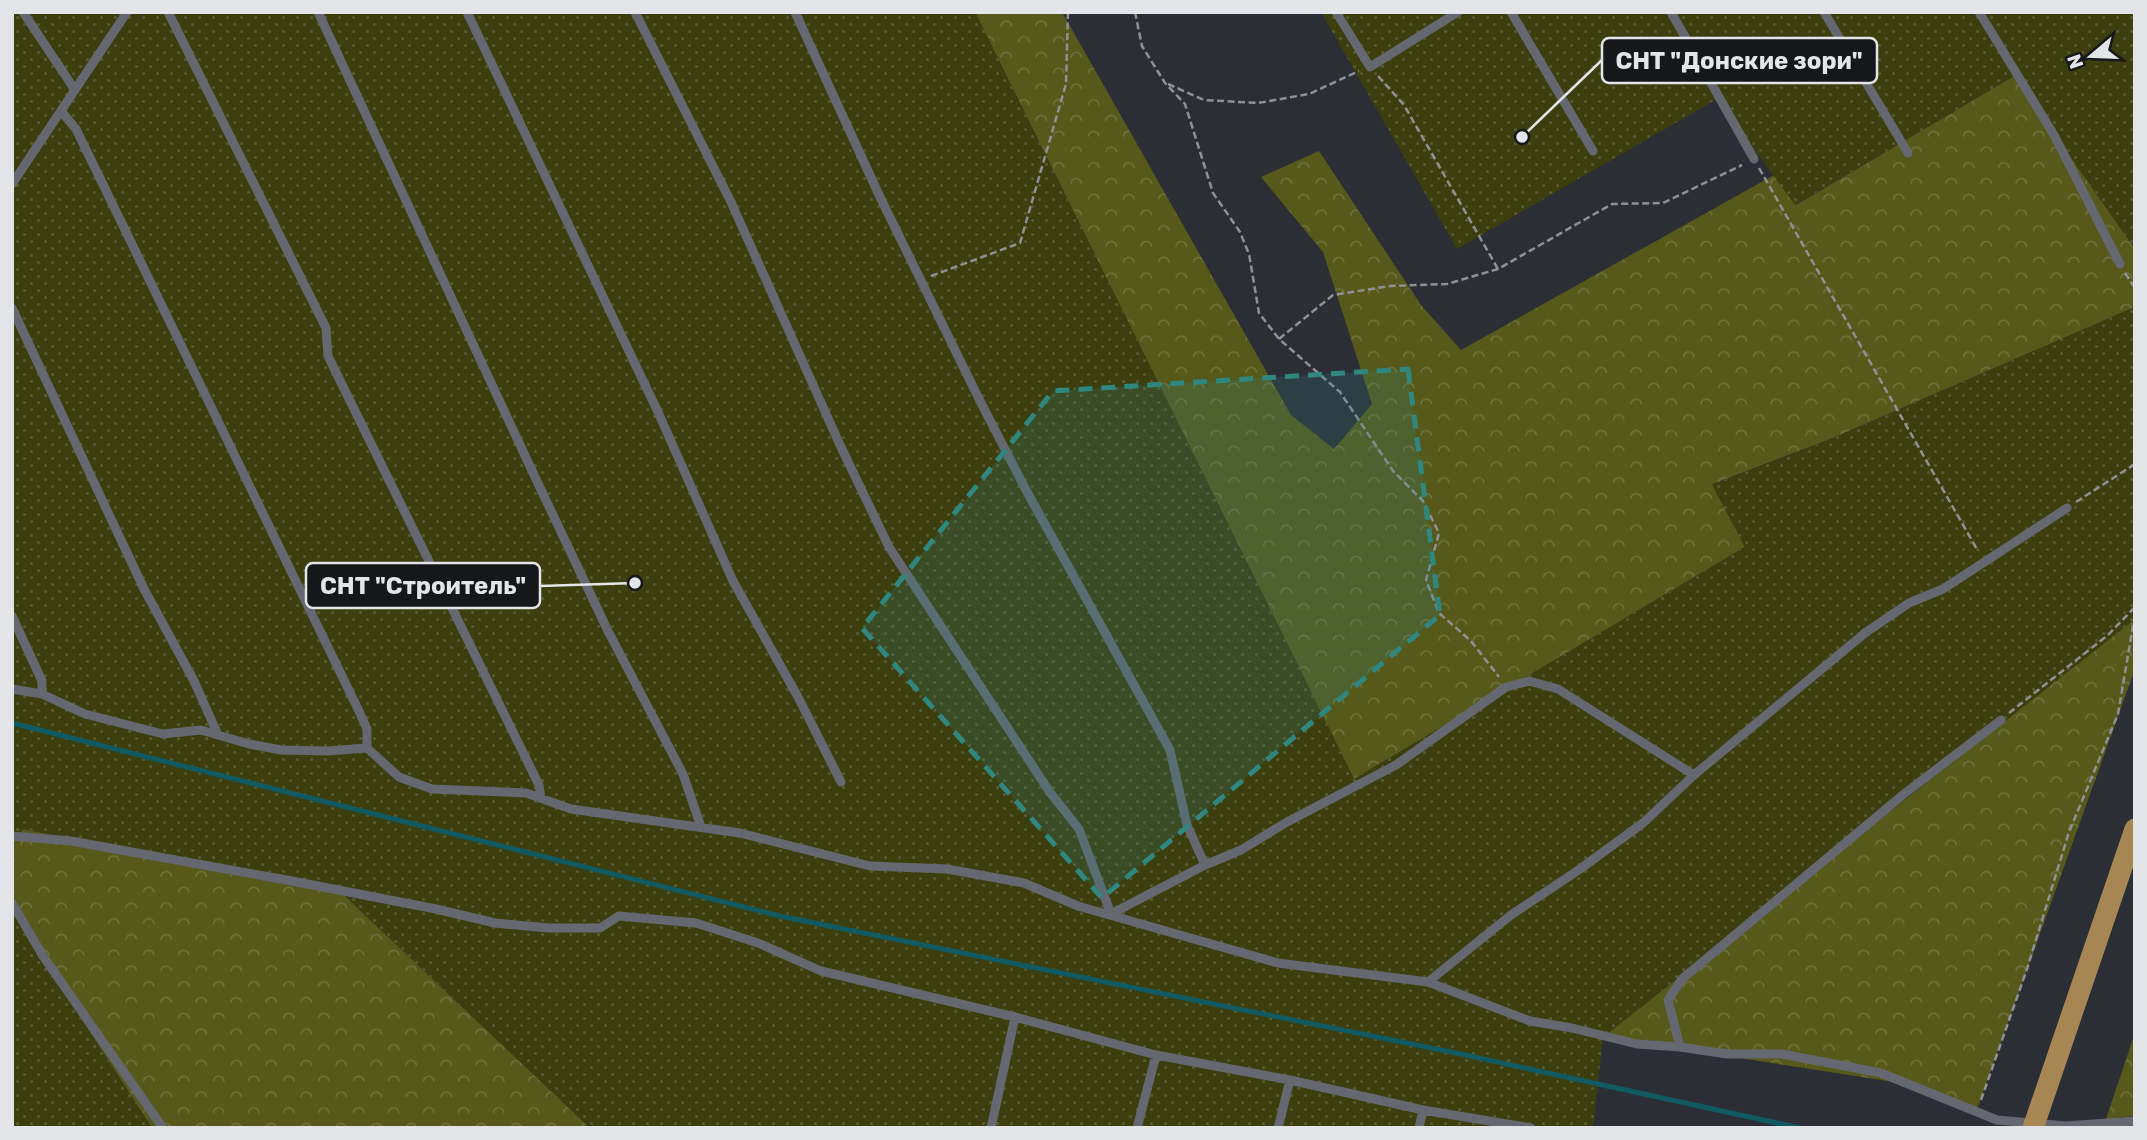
<svg xmlns="http://www.w3.org/2000/svg" width="2147" height="1140" viewBox="0 0 2147 1140" font-family="Rubik,sans-serif">
<style>
.forest{fill:url(#forest-crowns)}
.garden{fill:url(#garden-dots)}
.lines{fill:none;stroke-linecap:round;stroke-linejoin:round}
.stream{stroke:#115a61;stroke-width:5}
.path{stroke:#8f9196;stroke-width:2.5;stroke-dasharray:7 3.5;stroke-linecap:butt}
.lane{stroke:#656870;stroke-width:9}
.primary{stroke:#a68754;stroke-width:21}
.marked{fill:#2f8780;fill-opacity:0.2;stroke:#2f8780;stroke-width:5;stroke-dasharray:14 9;stroke-linejoin:round}
.leader{fill:none;stroke:#e3e5e9;stroke-width:2.5}
.callout-dot{fill:#e3e5e9;stroke:#16171a;stroke-width:2.5}
.callout{fill:#16171a;stroke:#e3e5e9;stroke-width:2.5}
.callout-label{font-size:24px;text-anchor:middle;font-weight:bold;fill:#e3e5e9}
</style>
<defs>
<pattern id="forest-crowns" width="20" height="18" patternUnits="userSpaceOnUse" patternTransform="scale(1.75)"><rect width="20" height="18" fill="#565919"/><path d="M2 6a3 3 0 1 1 6 0M12 15a3 3 0 1 1 6 0" fill="none" stroke="#6e713a"/></pattern>
<pattern id="garden-dots" width="8" height="8" patternUnits="userSpaceOnUse" patternTransform="scale(1.75)"><rect width="8" height="8" fill="#3c3e0e"/><path d="M2 2h.1M6 6h.1" fill="none" stroke="#585a31" stroke-width="1.8" stroke-linecap="round"/></pattern>
</defs>
<rect width="100%" height="100%" fill="#2c2e35"/>
<path class="forest" d="M975,12H1062L1291,415L1334,449L1372,404L1323,252L1261,177L1319,151L1421,305L1461,350L1774,175L1796,205L2014,76L2135,249V307L1833,438L1713,484L1745,547L1354,779Z
M2135,619V669L1976,1112L1907,1084L1603,1037Z
M24,829L344,895L590,1128H152L12,912V839Z
M2135,1033V1116L2106,1119Z"/>
<path class="garden" d="M12,12H975L1354,779L1745,547L1712,485L1834,438L2135,307V619L1603,1037L1593,1128H590L344,895L24,829L12,839Z
M1321,12H2135V249L2014,76L1795,205L1717,99L1457,249Z
M12,912L152,1128H12Z"/>
<g class="lines">
<path class="stream" d="M12,723L780,916L1456,1053L1800,1128"/>
<path class="path" d="M1135,12L1142,46L1165,83L1185,104L1213,193L1240,232L1249,254L1259,313L1279,339L1340,392L1393,471L1423,501L1439,533L1426,580L1439,613L1471,641L1499,677
M1378,76L1404,105L1498,269
M1168,84L1204,100L1258,103L1309,94L1359,71
M1759,168L1978,551
M2125,273L2135,288
M931,276L1020,243L1066,84L1068,12
M1279,339L1333,295L1390,286L1447,284L1498,269L1612,204L1663,203L1742,165
M2076,502L2135,464
M2009,713L2108,635L2135,607
M1981,1100L2027,969L2069,832L2118,714L2135,614"/>
<path class="lane" d="M23,12L75,90
M168,12L326,328L328,356L539,785L541,798
M318,12L535,477L608,631L683,774L701,827
M467,12L658,412L733,581L798,697L841,782
M635,12L731,202L840,445L889,547L1049,791L1079,829L1111,914
M795,12L880,197L979,399L1027,492L1170,750L1187,825L1205,865
M1336,12L1370,67L1458,12
M1511,12L1593,151
M1671,12L1754,159
M1824,12L1908,153
M1979,12L2054,135L2120,264
M61,111L76,129L358,709L367,729V748
M12,184L127,12
M12,308L144,589L194,681L218,735
M12,616L42,681V694
M12,689L42,694L85,714L163,734L201,730L249,744L281,750L327,751L367,748L399,777L432,789L526,793L571,809L740,833L870,866L947,869L1024,883L1078,906L1278,963L1428,982L1530,1021L1572,1028L1637,1044L1680,1047L1727,1054H1782L1881,1073L1997,1120L2066,1126L2135,1121
M12,836L71,841L292,881L436,909L495,923L549,928H600L619,916L696,923L758,943L821,971L1015,1017L1156,1055L1290,1080L1423,1110L1531,1128
M12,903L43,956L163,1128
M1111,914L1205,865L1241,850L1287,822L1396,765L1506,687L1529,681L1558,689L1694,775
M1428,982L1511,915L1580,869L1643,823L1694,775L1865,633L1909,603L1943,589L2067,508
M1680,1047L1668,1000L1682,979L1904,794L2001,720
M991,1128L1015,1017
M1137,1128L1156,1055
M1278,1128L1290,1080
M1419,1128L1423,1110"/>
<path class="primary" d="M2033,1128L2135,829"/>
</g>
<path class="marked" d="M1408,369L1440,615L1102,898L862,628L1053,391Z"/>
<path class="leader" d="M1522 137L1602 60M635 583L540 586"/>
<g class="callout-dot">
<circle cx="1522" cy="137" r="7"/>
<circle cx="635" cy="583" r="7"/>
</g>
<g class="callout">
<rect x="1602" y="38" width="275" height="45" rx="7"/>
<rect x="306" y="563" width="234" height="45" rx="7"/>
</g>
<g class="callout-label">
<text x="1739" y="69">СНТ "Донские зори"</text>
<text x="423" y="594">СНТ "Строитель"</text>
</g>
<rect width="2147" height="1140" fill="none" stroke="#e3e5e9" stroke-width="28"/>
<g transform="translate(2091 56) rotate(251)" stroke="#16171a" stroke-width="5" paint-order="stroke">
<path d="M0-5L12 26L0 18L-12 26Z" fill="#e3e5e9"/>
<text y="-10" font-size="19" font-weight="bold" text-anchor="middle" fill="#e3e5e9">N</text>
</g>
</svg>
